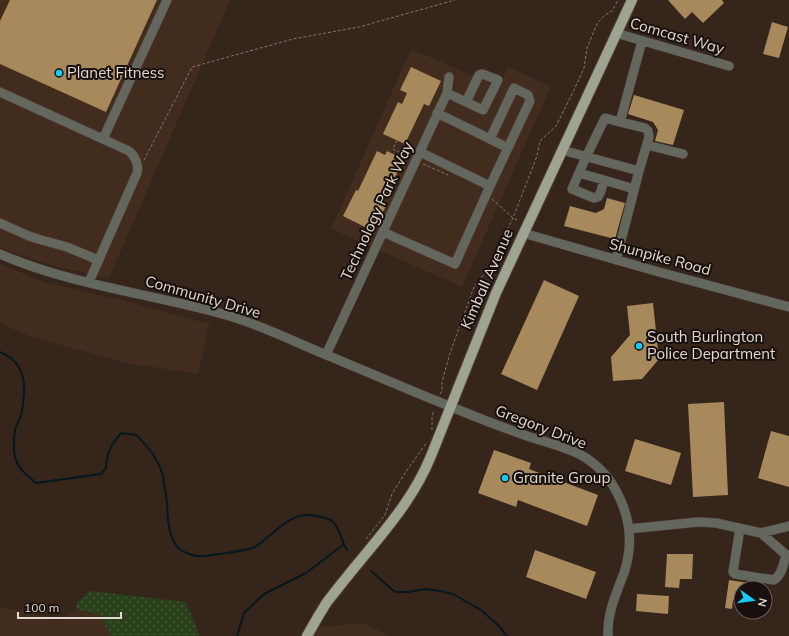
<svg xmlns="http://www.w3.org/2000/svg" width="789" height="636" viewBox="0 0 789 636" font-family="Mulish,sans-serif">
<style>
.built{fill:#422c1e}
.grass{fill:url(#grass-dots)}
.lines{fill:none;stroke-linecap:round;stroke-linejoin:round}
.stream{stroke:#051820;stroke-width:2}
.building{fill:#a8895b}
.minor-casing{stroke:#514138;stroke-width:10}
.major-casing{stroke:#514138;stroke-width:12}
.path{stroke:#84766e;stroke-width:1;stroke-dasharray:3 2;stroke-linecap:butt}
.minor{stroke:#64675e;stroke-width:9}
.major{stroke:#9fa492;stroke-width:10}
.poi-dot{fill:#16cafb;stroke:#17100c;stroke-width:1.5}
.labels{text-anchor:middle;stroke-width:4;stroke-linejoin:round;paint-order:stroke}
.street-label{font-size:15px;fill:#e2d7d1;stroke:#17100c}
.poi-label{font-size:15px;fill:#e2d7d1;stroke:#17100c;text-anchor:start}
</style>
<defs>
<pattern id="grass-dots" width="8" height="8" patternUnits="userSpaceOnUse"><rect width="8" height="8" fill="#29401a"/><path d="M2 2h.1M6 6h.1" fill="none" stroke="#485b3a" stroke-width="1.8" stroke-linecap="round"/></pattern>
</defs>
<rect width="100%" height="100%" fill="#35251b"/>
<path class="built" d="M0,0H230L109,278L58,267L29,258L0,248Z
M411,49L499,87L508,67L551,86L462,287L331,229Z
M0,264L44,282L129,302L209,324L198,374L126,363L29,336L0,323Z
M0,607L60,619L76,609L100,615L111,636H0Z
M362,623L391,636H315L319,627Z"/>
<path class="grass" d="M90,591L186,602L200,636H111L100,615L76,609L77,603Z"/>
<g class="lines">
<path class="stream" d="M0,352C19,360 25,373 24,394C23,401 23,408 21,415C19,420 17,425 15,429C14,437 13,449 15,457C18,469 27,475 36,483L101,474L106,468C106,453 112,444 121,433L136,435C148,446 158,459 163,475C164,478 163,481 164,484C165,491 167,498 167,505C168,519 168,541 181,550C183,552 194,556 198,556C205,557 249,550 255,547C275,534 289,510 317,516C322,517 328,518 332,521C340,527 341,541 347,550
M371,571L395,592H409L425,589L440,591L453,594L481,610L498,625L507,636
M237,636L244,613L264,594L306,573L343,545"/>
</g>
<path class="building" d="M10,0H157L106,112L0,64V21Z
M668,0H722L724,3L703,23L692,12L685,19Z
M772,22L788,27L779,58L763,54Z
M411,67L441,81L429,106L424,104L405,144L383,134L398,102L402,104L407,93L400,90Z
M634,95L684,110L673,145L655,141L658,130L653,122L628,114Z
M377,151L385,155L387,151L395,155L393,159L402,163L382,204L386,206L373,231L343,216L356,190L358,191Z
M607,198L625,203L615,239L564,226L570,206L596,213L604,209Z
M544,280L579,296L537,390L501,374Z
M653,303L659,359L642,379L613,381L611,357L630,335L627,306Z
M724,402L728,495L693,497L688,404Z
M771,431L789,436V487L758,478Z
M635,439L681,453L671,485L625,471Z
M494,450L531,463L529,469L598,495L587,526L518,500L516,507L478,493Z
M535,550L596,572L586,599L526,577Z
M667,554H693L692,579H680L679,588L665,587Z
M729,580L762,585V588H741V601L733,600L732,609L725,608Z
M637,594L669,596L668,614L636,611Z"/>
<g class="lines">
<defs>
<path id="minor" d="M616,33L729,66
M0,92L129,151C135,156 139,165 137,173L89,282
M447,93L483,110L498,80L482,74L479,75L466,102
M620,122L645,128L648,131L649,137L639,171
M103,139L167,0
M490,139L508,148
M647,145L683,154
M562,150L639,171L616,260
M420,152L490,186L530,101L528,95L514,88L490,139L437,113
M579,173L604,180
M634,189L604,180L601,191L598,197L594,198L572,189L586,157L605,118L620,122L642,41
M0,223L29,236L38,239L67,247L98,260
M383,232L455,264L490,186
M523,233L659,272L789,307
M0,254C71,285 152,294 226,315C255,323 282,336 310,348C358,368 406,389 454,408C478,418 502,427 527,436C545,442 564,446 581,455C599,465 613,482 621,501C631,524 632,549 624,573C616,594 607,613 608,636
M326,355L447,93L449,77
M740,528L733,572L735,574L774,580C782,575 784,563 786,555
M629,529L698,522L716,523L761,533L784,553L789,556
M761,533L789,526"/>
<path id="major" d="M307,636L319,615L327,602C338,588 349,574 360,561C387,528 415,496 431,456L496,293L632,0"/>
</defs>
<use href="#minor" class="minor-casing"/>
<use href="#major" class="major-casing"/>
<path class="path" d="M397,140L393,149L409,157
M144,160L192,67L293,39L359,27L455,0
M423,164L448,175
M492,199L513,218L519,221
M440,394L442,391V382L450,353L474,287L493,263L498,252L503,238L513,218L537,156L539,145L541,140L556,126L574,90L584,68L587,48L597,24L600,20L605,15L612,11L618,0
M432,430V417L434,410
M366,539L385,515L392,494L405,473L427,442"/>
<use href="#minor" class="minor"/>
<use href="#major" class="major"/>
</g>
<g class="poi-dot">
<circle cx="59" cy="73" r="4"/>
<circle cx="639" cy="346" r="4"/>
<circle cx="505" cy="478" r="4"/>
</g>
<g class="labels">
<g class="street-label">
<text transform="translate(677 36) rotate(16)" y="5">Comcast Way</text>
<text transform="translate(377 211) rotate(-65)" y="5">Technology Park Way</text>
<text transform="translate(660 257) rotate(15)" y="5">Shunpike Road</text>
<text transform="translate(487 279) rotate(-66)" y="5">Kimball Avenue</text>
<text transform="translate(203 297) rotate(16)" y="5">Community Drive</text>
<text transform="translate(541 427) rotate(21)" y="5">Gregory Drive</text>
</g>
<g class="poi-label">
<text x="67" y="78">Planet Fitness</text>
<text x="647" y="342">South Burlington<tspan x="647" dy="17">Police Department</tspan></text>
<text x="513" y="483">Granite Group</text>
</g>
</g>
<g transform="translate(753 600) rotate(104)"><circle r="19" fill="#17100c" stroke="#68605b"/>
<path d="M0-3L7 15L0 10L-7 15Z" fill="#16cafb"/>
<text y="-6" font-size="11" font-weight="bold" text-anchor="middle" fill="#e2d7d1">N</text>
</g>
<path d="M18 612v6h103v-6" fill="none" stroke="#e2d7d1" stroke-width="2"/>
<text x="24" y="612" font-size="12" fill="#e2d7d1" stroke="#17100c" stroke-width="3" paint-order="stroke">100 m</text>
</svg>
